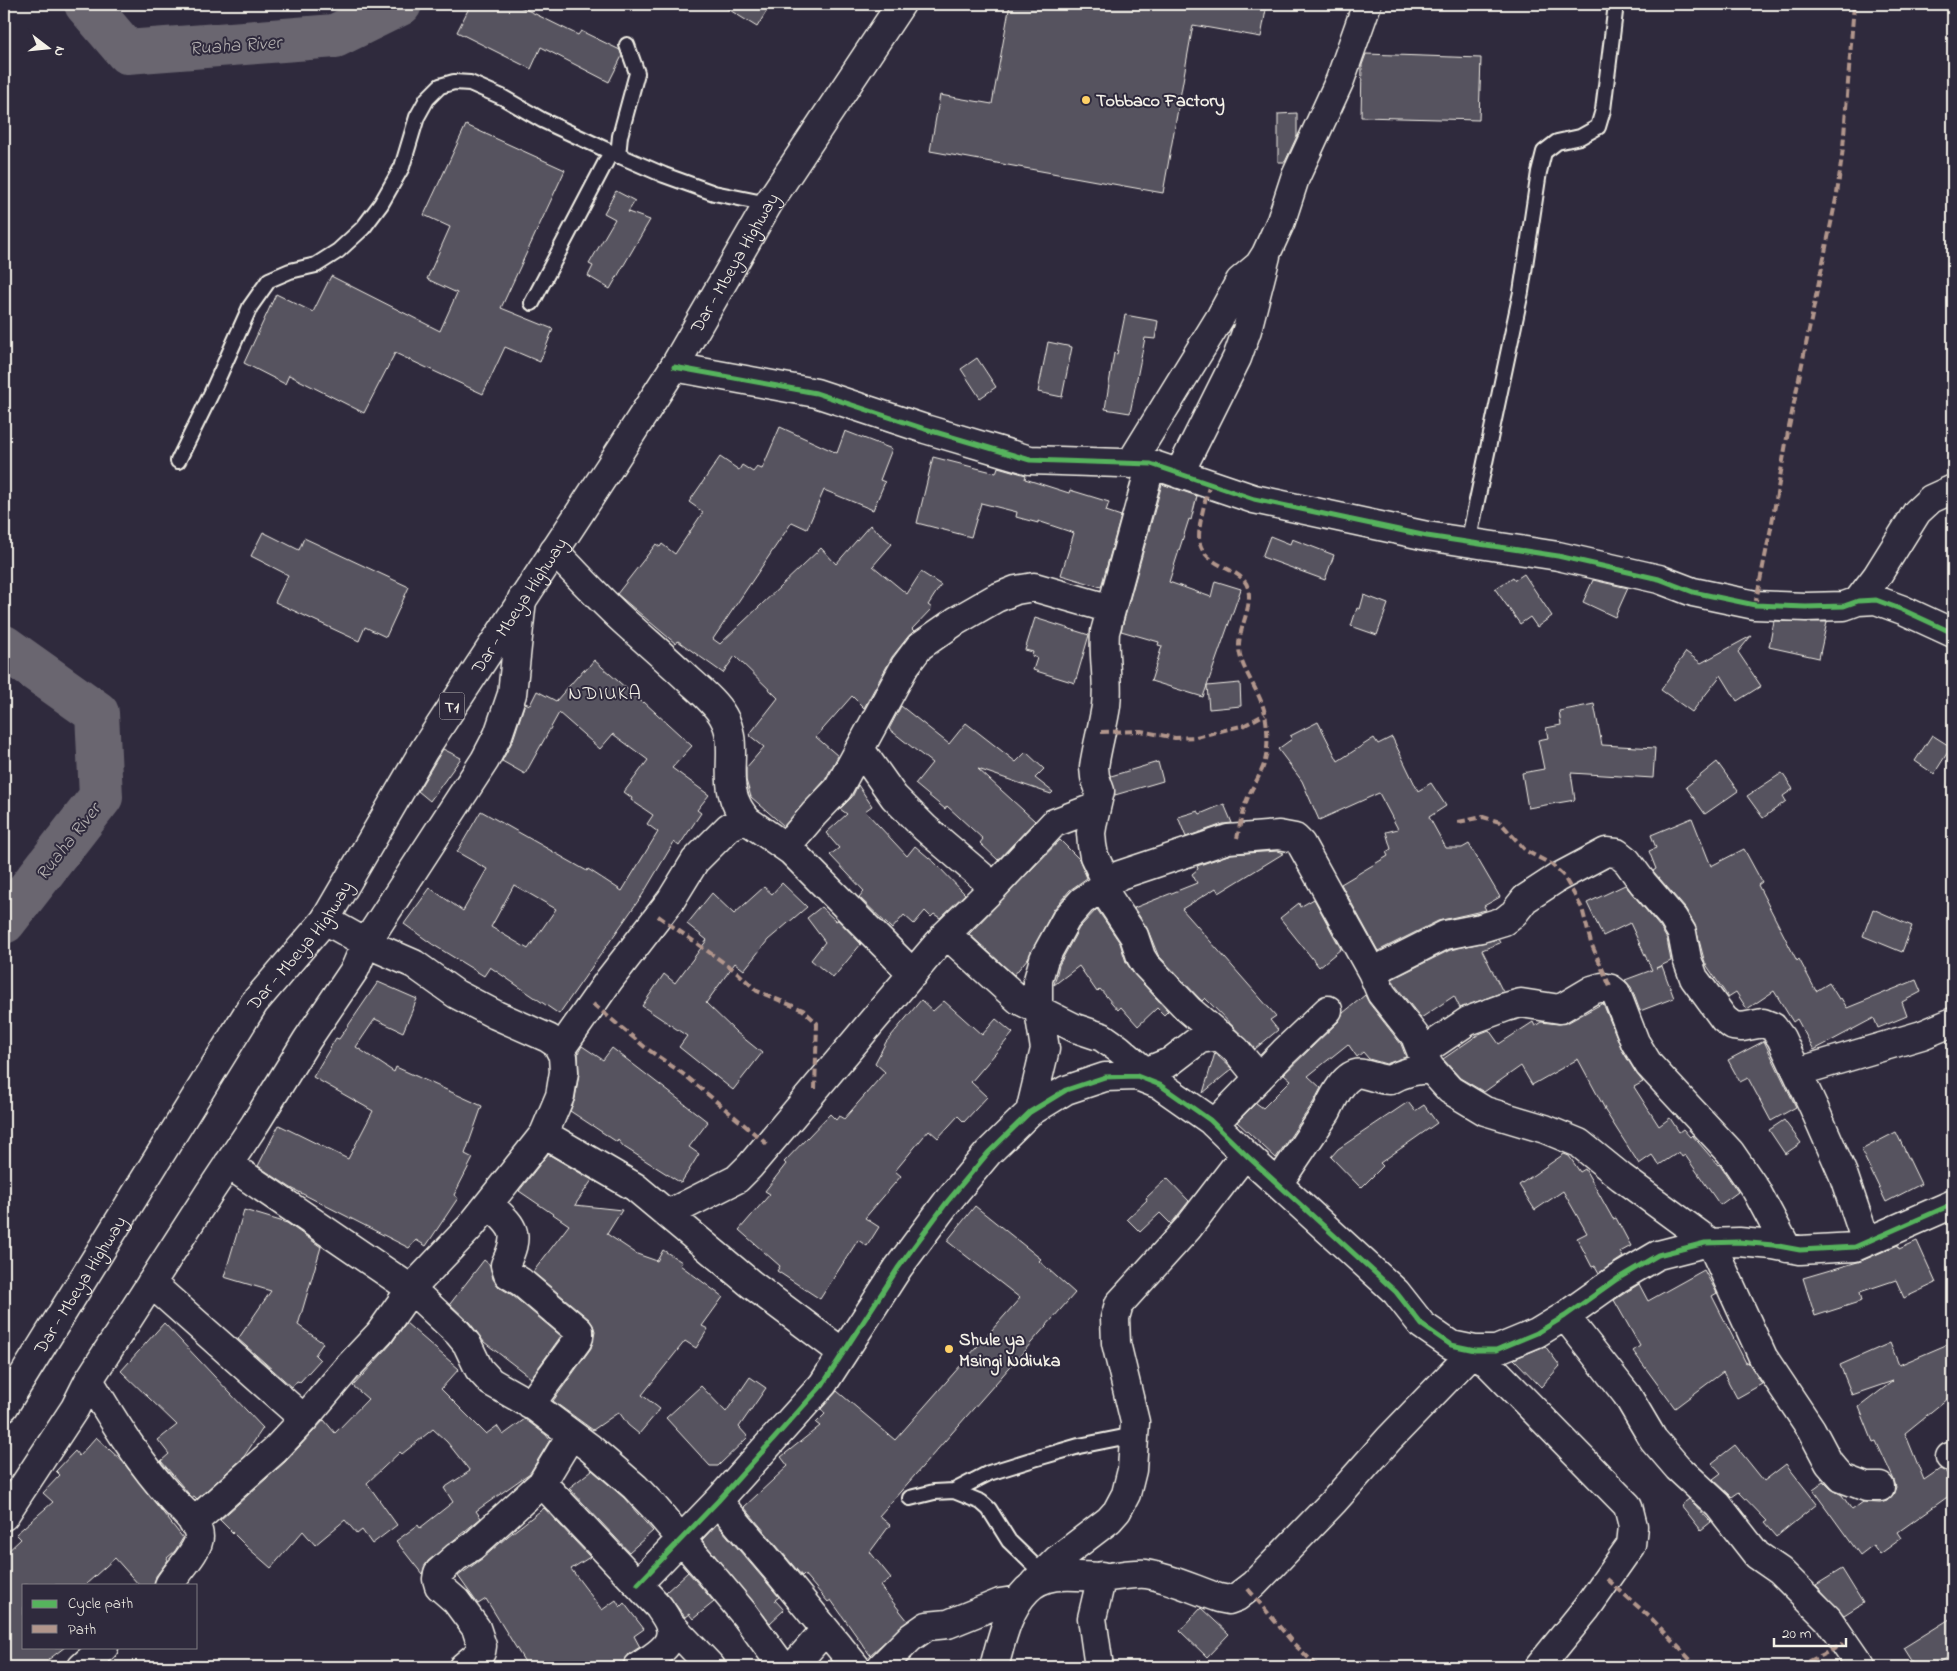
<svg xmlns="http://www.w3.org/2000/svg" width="1957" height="1671" viewBox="0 0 1957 1671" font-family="'Indie Flower',sans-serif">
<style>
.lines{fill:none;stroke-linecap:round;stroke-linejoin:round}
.river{stroke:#6a6670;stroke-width:44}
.building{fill:#56525f;stroke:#f4f1e8;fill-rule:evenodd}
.lane-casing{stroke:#f4f1e8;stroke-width:18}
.street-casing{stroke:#f4f1e8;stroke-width:31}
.highway-casing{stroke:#f4f1e8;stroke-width:31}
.lane{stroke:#2f2a3d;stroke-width:14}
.street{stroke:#2f2a3d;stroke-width:28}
.highway{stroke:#2f2a3d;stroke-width:28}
.quiet{stroke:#b2968c;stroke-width:4;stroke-dasharray:8 4;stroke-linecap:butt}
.cycleway-casing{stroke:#2f2a3d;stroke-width:8}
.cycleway{stroke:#56b35d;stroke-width:5}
.poi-dot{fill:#ffd166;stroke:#2f2a3d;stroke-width:2}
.labels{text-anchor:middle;stroke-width:4;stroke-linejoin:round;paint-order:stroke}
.shield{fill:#2f2a3d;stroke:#b9b5b5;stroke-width:1}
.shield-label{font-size:16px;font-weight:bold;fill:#f4f1e8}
.poi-label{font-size:18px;font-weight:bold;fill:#f4f1e8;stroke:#2f2a3d;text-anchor:start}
.street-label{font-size:18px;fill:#f4f1e8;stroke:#2f2a3d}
.water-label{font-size:19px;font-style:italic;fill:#b6b2b2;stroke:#2f2a3d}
.quarter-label{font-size:20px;letter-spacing:1px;fill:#f4f1e8;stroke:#2f2a3d}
</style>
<rect width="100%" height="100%" fill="#2f2a3d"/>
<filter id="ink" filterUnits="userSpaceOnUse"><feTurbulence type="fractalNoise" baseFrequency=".02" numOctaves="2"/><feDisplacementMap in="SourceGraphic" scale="10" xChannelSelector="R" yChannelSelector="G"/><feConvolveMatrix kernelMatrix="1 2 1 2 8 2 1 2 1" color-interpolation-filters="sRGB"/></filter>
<g filter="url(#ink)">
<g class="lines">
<path class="river" d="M86,4L127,52L335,36L400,4
M4,647L97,713L101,797L4,922"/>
</g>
<path class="building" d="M471,4H515L578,35L581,31L620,50L622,56L609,82L541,47L531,69L457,32Z
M720,4H771L757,27Z
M1010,4H1267L1261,37L1193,25L1163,193L930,151L940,95L992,104Z
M1366,54L1481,58L1479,120L1361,117L1362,65Z
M1297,113V136L1285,162H1278V114Z
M466,125L565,170L501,308L553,329L540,362L505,347L483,394L395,353L364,413L289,375L285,384L244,363L276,294L313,312L331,276L440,331L457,293L427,279L450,227L424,215Z
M616,191L635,201L628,212L650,220L610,289L588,276L593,266L589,264L615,219L604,213Z
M1125,315L1158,321L1155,339L1145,338L1130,413L1105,409L1114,353L1117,354Z
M1048,342L1072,347L1062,397L1038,392Z
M977,358L996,387L980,398L961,369Z
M780,427L837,453L845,431L892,449L880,480L885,482L873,510L824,490L807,529L792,522L713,639L720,644L821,548L836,564L870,525L892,544L873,566L907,594L921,572L941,585L928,605L932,608L912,629L914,631L908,637L892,657L864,708L852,696L816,737L838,756L825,780L784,826L751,797L746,780V768L764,747L749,735L778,698L735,656L723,673L678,641L676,644L617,594L656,544L660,547L662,544L675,554L703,512L689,502L720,457L739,470L742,465L753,472L757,467L762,469Z
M933,457L996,473L998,467L1026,475L1025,479L1069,493L1070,490L1109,502L1106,511L1121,516L1101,587L1061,575L1074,533L1038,521V523L1016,517L1017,512L981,503L971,537L917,523Z
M1162,484L1197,496L1191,520L1189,519L1169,582L1211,597L1215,581L1241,589L1203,697L1151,681L1162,646L1158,645L1159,642L1121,631Z
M263,532L299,550L304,538L409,587L386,637L365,627L359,641L275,602L288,575L251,556Z
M1270,536L1290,544L1292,539L1334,555L1325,580L1262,557Z
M1524,574L1552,616L1537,627L1530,617L1520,624L1495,589L1513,577L1515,580Z
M1593,580L1628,588L1615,617L1583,602Z
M1364,595L1388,604L1377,635L1351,626L1357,608L1360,609Z
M1035,618L1089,635L1075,683L1033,670L1037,658L1032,656L1033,652L1025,650Z
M1774,621L1827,622L1819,658L1769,647Z
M1751,636L1738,652L1761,686L1737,701L1721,675L1692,712L1661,690L1675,670L1674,669L1686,652L1701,663Z
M594,660L643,703L644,702L692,746L672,768L709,795L697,810L701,813L679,846L674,842L643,894L559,1014L490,967L484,976L432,944L404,924L430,888L463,911L487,869L457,852L481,811L587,871L588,869L622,891L658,832L647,824L653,815L631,800L632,798L624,792L648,760L613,734L600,749L559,713L525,774L502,761L513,740L525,703L530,705L537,691L556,701L584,669L585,671ZM514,885L556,909L528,949L491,927Z
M1240,683L1241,706L1209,709L1207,686Z
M1594,704L1602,745L1655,748L1653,778L1571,773L1575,800L1528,808L1522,773L1544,769L1538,740L1548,738L1546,728L1561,725L1559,711Z
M901,706L949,744L966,723L1016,762L1026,752L1044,769L1035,778L1053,792L1051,794L978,769L1035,821L998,860L980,843L983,839L947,806L945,809L915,784L932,763L889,729Z
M1318,722L1338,761L1374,738L1378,744L1392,737L1418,791L1431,783L1446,806L1429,817L1446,848H1462L1469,844L1500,897L1484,906L1486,910L1438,921L1378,951L1341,884L1388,856L1386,852L1391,849L1386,832L1398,829L1379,793L1319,820L1302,781L1278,749L1292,739L1290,736Z
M1932,735L1951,747L1934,774L1915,761Z
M443,749L461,758L430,801L418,791Z
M1158,762L1163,781L1115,795L1111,776Z
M1717,762L1738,791L1705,814L1686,787Z
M1782,773L1793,789L1783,796L1786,801L1763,818L1747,796Z
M858,785L872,806L865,811L907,856L915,846L935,863L965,894L940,918L934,914L931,917L925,911L914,924L904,915L892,929L859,897L864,891L830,855L839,848L826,833L847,814L840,809L852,797Z
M1224,804L1232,823L1223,824L1186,837L1178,817L1198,811L1200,814Z
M1692,818L1711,866L1744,849L1762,882L1758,885L1797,961L1799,959L1816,991L1829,983L1839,999L1841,998L1847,1008L1916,980L1921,992L1902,1002L1907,1016L1878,1028L1874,1018L1814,1050L1797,1019L1793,1022L1774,991L1747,1009L1736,992L1728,997L1705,963L1695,925L1685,908L1653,871L1656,869L1649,851L1656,848L1651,835Z
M1060,840L1079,859L1087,878L1070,890L1054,909L1028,958L1014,975L969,934Z
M1278,851L1284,853L1219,893L1216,888L1182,909L1276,1016L1270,1020L1278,1030L1255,1049L1205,998L1202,1001L1200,999L1158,955L1147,928L1134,908L1197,883L1192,874L1198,869L1197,866L1231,854Z
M782,883L807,907L768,940L744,970L735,963L706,1003L736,1032L762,1053L733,1090L679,1047L687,1036L642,1006L664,974L675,983L707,940L687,924L712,893L734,914L764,887L772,894Z
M1625,885L1660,927L1667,939L1671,961L1656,968L1662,966L1674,998L1640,1011L1631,987L1625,980L1652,970L1630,923L1603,936L1587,903Z
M1314,899L1341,949L1319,967L1280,918L1299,903L1300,907Z
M821,907L836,921L838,920L861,944L833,978L811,960L825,942L807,918Z
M1097,909L1120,943L1126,962L1133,973L1168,1011L1164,1015L1157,1008L1138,1026L1121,1007L1118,1010L1100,989L1097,992L1079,966L1054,985L1059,965L1079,928Z
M1873,909L1912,926L1902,952L1863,936Z
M1498,939L1500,943L1482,950L1503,992L1460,1008L1454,996L1421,1018L1395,985L1392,979L1450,950Z
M378,982L417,999L403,1032L375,1019L356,1047L394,1072L396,1067L482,1106L465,1154L473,1158L454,1195L458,1198L426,1246L416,1240L409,1248L291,1188L258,1166L279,1125L348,1159L373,1111L313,1077L336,1038L339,1039Z
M1365,995L1369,1003L1401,1044L1406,1057L1386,1064L1369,1059L1363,1052L1357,1057L1348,1044L1308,1076L1321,1088L1313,1103L1276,1158L1237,1122L1256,1103L1263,1108L1291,1080L1284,1074L1339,1021L1343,1013Z
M921,1000L933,1011L944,1001L982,1035L996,1019L1013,1033L971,1082L987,1097L964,1122L958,1116L938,1138L929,1130L895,1171L901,1176L865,1218L879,1227L867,1246L858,1240L820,1299L777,1271L780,1266L739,1230L770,1194L765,1191L786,1164L784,1162L830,1114L836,1120L839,1116L844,1119L885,1072L875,1063L886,1042Z
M1603,1003L1622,1050L1636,1073L1643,1082L1634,1087L1659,1126L1670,1118L1679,1132L1683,1129L1690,1137L1692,1135L1718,1165L1719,1164L1738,1192L1720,1205L1685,1155L1682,1157L1679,1152L1659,1165L1652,1155L1639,1164L1604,1109H1605L1578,1059L1532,1085L1521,1066L1484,1092L1460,1078L1443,1059L1479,1034L1489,1030L1499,1044L1533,1022L1535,1026L1541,1022L1558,1024L1567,1023Z
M1764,1041L1796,1107L1771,1121L1748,1078L1740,1082L1728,1060Z
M582,1046L603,1060L612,1048L708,1122L689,1147L699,1154L681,1183L624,1147L618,1140L617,1142L570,1111L575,1099L579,1074L578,1053Z
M1215,1053L1232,1069L1203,1093Z
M1408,1102L1415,1111L1424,1105L1437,1123L1380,1163L1383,1166L1361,1188L1331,1157L1338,1149Z
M1784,1120L1801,1143L1785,1154L1769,1130Z
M1896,1132L1921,1184L1886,1202L1861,1150Z
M548,1154L592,1180L575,1205L622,1210L607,1234L637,1254L657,1261L663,1250L682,1262L680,1265L723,1297L702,1326L708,1329L696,1348L685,1341L642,1395L660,1409L639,1434L628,1425L619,1412L593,1430L553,1401L591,1348L595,1331L593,1325L589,1319L533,1272L569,1225L519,1191Z
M1564,1154L1569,1156L1580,1172L1585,1169L1613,1219L1616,1218L1631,1246L1620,1252L1623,1257L1599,1273L1595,1266L1592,1267L1577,1238L1587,1233L1563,1191L1535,1210L1519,1185Z
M1167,1178L1189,1201L1171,1224L1160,1213L1140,1232L1127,1219L1147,1200L1146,1198Z
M975,1206L1041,1259L1039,1261L1075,1293L879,1516L890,1525L870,1552L891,1578L880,1586L908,1621L870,1655L831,1600L828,1602L804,1574L802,1576L744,1507L788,1466L781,1457L820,1426L816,1423L825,1414L821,1409L837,1391L895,1440L1020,1298L947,1241Z
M244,1210L287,1223L321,1247L298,1325L323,1343L315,1355L320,1360L300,1382L297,1381L292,1387L238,1339L271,1291L224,1277Z
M1917,1241L1936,1283L1904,1298L1896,1280L1860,1292L1862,1301L1815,1316L1803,1278L1861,1261L1898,1245L1899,1249Z
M484,1260L490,1265L493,1279L499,1287L512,1295L561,1336L531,1378L484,1342L470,1323L450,1304Z
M1704,1270L1717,1293L1712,1296L1746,1363L1748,1362L1762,1384L1737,1398L1723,1372L1675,1408L1633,1351L1640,1346L1614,1300L1639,1284L1648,1301Z
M164,1323L263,1428L243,1458L197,1499L194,1496L192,1497L188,1493L161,1461L169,1454L158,1440L177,1425L121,1371Z
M406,1323L459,1369L441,1389L486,1434L497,1426L503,1435L525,1419L546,1435L550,1440L530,1473L476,1511L481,1518L428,1561L422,1574L396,1541L418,1525L420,1528L453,1502L444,1488L470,1471L447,1442L433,1429L402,1454L400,1452L367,1483L397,1525L372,1544L362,1530L357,1534L345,1520L315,1545L303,1531L271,1568L247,1547L220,1520L285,1462L324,1420L335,1433L368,1399L353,1386L391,1344Z
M1953,1342V1394L1905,1433L1924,1480L1940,1469L1946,1472L1953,1483V1493L1898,1532L1902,1538L1880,1554L1873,1545L1860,1555L1813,1490L1824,1482L1831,1489L1842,1495L1852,1510L1863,1502L1880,1503L1887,1501L1893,1495L1896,1487L1894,1480L1876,1441L1873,1442L1859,1407L1893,1381L1852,1395L1840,1365L1890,1343L1899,1365Z
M1545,1346L1560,1366L1541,1387L1514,1359Z
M750,1377L766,1388L739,1427L748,1437L718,1466H710L666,1418L701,1386L726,1412Z
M96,1437L123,1462L183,1538L175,1551L167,1558L168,1560L156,1576L154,1585H139L115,1558L85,1585H24V1647H65L48,1660L54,1667H4V1555L21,1539L16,1534L53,1502L43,1493L60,1475L56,1471L75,1451L79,1456Z
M1735,1445L1764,1481L1786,1464L1817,1504L1776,1537L1764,1523L1767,1521L1739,1492L1732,1497L1713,1479L1721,1473L1712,1463Z
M592,1470L624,1498L653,1531L629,1552L569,1488Z
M1689,1499L1711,1522L1701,1530L1681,1505Z
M544,1508L590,1557L571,1569L602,1610L616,1600L620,1607L624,1603L644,1629L634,1636L640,1647L629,1654L622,1663L621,1662L611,1667H528L486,1599L478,1604L458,1576L483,1558L508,1536Z
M717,1524L779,1597L775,1600L784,1610L770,1623L702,1540Z
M682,1565L714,1602L693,1619L689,1614L685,1617L666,1592L688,1572Z
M1842,1569L1863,1603L1844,1615L1816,1585Z
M1201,1608L1229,1634L1207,1657L1180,1631Z
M1953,1617V1655L1934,1667H1915L1903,1648Z"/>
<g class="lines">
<defs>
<path id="lane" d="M618,156L620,136L637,73L627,45
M532,303L611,152
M178,461L211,394L250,307L269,280L290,271L316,265L338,251L363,228L381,204L402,167L417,117L427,99L440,86L454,82L470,83L502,97L542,120L611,152L664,175L714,193L768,204
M1468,543L1521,292L1539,172L1544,152L1557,142L1580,137L1598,127L1603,110L1616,4
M954,1491L989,1473L1034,1459L1079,1446L1134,1435
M910,1498L934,1492L954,1491L981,1502L989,1509L1009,1541L1043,1574"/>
<path id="street" d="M674,367L816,393L925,429L1030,460L1151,464L1254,499L1427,536L1558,556L1659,579L1693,592L1755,605L1806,607L1844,606L1858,601L1876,600L1903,610L1953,633
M1130,464L1221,316L1240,281L1259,265L1266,254L1281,221L1295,178L1340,80L1367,4
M1179,474L1237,358L1247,330L1266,256
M554,551C578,575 601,601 627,624C648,643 669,661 689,680C701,691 715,702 723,716C743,750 715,786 748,821
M1858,601L1877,576L1917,512L1931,499L1953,489
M860,749L894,797L925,828L994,887
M786,847L814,814L838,789L905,666L920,646L956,621L996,598L1016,590L1034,587L1111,609
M1107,883L1094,856L1092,845L1091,833L1093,821L1100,791L1095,777L1094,767C1097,746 1103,726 1106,706C1109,681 1103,657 1105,632L1151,464
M1102,888L1134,936L1141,957L1146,965L1189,1010L1236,1050L1259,1078
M946,934L1019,1000L1075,1028L1102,1037L1119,1049L1157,1082
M1372,972L1445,935L1481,928L1504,921L1514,913L1525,899L1557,878L1606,852L1617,853L1627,861L1643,883L1673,918L1682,933L1687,959L1694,978L1724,1019L1733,1026L1742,1027L1763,1023L1773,1027L1781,1038L1814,1108L1843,1174L1866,1242
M560,1050L609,980L671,900L695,861L729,827L741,821H748L791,851L913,974
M1422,1052L1468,1021L1506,1007L1521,1003L1560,1009L1592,990L1602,987L1611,989L1616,993L1635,1042L1649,1065L1730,1152L1756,1190L1787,1248
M1145,1072L1170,1062L1200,1039L1221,1036
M1797,1072L1922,1035L1953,1022
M1030,1112L1045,1049L1038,1004V980L1044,959L1066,919L1082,901L1120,875L1228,839L1279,835L1295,838L1301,844L1372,972L1381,993L1415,1036L1423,1056L1431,1069L1450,1090L1485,1111L1545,1129L1579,1143L1621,1177L1711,1243L1763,1357L1811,1429L1829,1463L1842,1478L1866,1487H1880
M1214,1124L1284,1052L1328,1010
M544,1134L635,1187L751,1284L843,1353
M228,1164L411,1289L458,1333L467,1344L479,1369L491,1382L535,1407L590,1448L635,1487L654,1507L720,1585L745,1615L783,1667
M1278,1184L1327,1111C1333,1098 1346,1070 1363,1074C1373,1076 1381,1080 1390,1080C1404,1072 1415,1070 1431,1069
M489,1204C514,1228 521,1231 505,1265L508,1274L521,1282L579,1331V1337L577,1341L530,1405
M668,1214L737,1179L750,1166L946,934L994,887L1054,823L1096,807
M151,1283L304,1419
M1565,1316L1627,1395L1653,1439L1678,1468L1718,1505L1757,1555L1780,1571L1828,1619L1861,1667
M89,1380C114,1422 140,1464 173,1500C181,1509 199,1523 199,1537C199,1550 177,1572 169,1585
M1950,1457L1953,1456
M542,1483L659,1607C662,1612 667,1618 669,1624C678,1645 652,1657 638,1667
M718,1501L780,1574L856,1667
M4,1516L75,1408L89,1380L209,1193L255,1124L307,1040L355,969L366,943L485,760L498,735L512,694L522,599
M193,1523L275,1450L304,1419L348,1367L380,1333L411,1289L471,1226L544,1134L560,1096L564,1072L563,1056L557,1044L548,1038L496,1015L456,994L414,964L366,943L325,920
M1034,1583L1058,1559L1109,1520L1117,1511L1126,1494L1132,1470L1135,1422L1116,1343L1115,1318L1119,1304L1188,1228L1245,1154
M638,1584L718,1501L823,1384L898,1268L947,1202L988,1153L1030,1112L1066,1090L1105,1077L1137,1076L1160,1085L1210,1120L1245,1154L1396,1292L1422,1325L1451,1345L1475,1350H1496L1537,1333L1565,1316L1617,1279L1658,1255L1705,1243L1739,1242L1773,1245L1800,1250L1855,1247L1953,1204
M670,1624L711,1667
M82,1667L104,1647
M463,1667L481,1652L482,1646L476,1628L456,1601L439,1586L437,1579L438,1573L456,1557L473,1546L542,1483L571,1435
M793,1667L825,1630
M881,1667L910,1638L927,1626L948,1624L1000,1603L1019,1600
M994,1667C1001,1642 1007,1610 1027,1590C1049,1568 1080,1578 1107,1577C1120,1576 1133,1573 1146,1574C1171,1578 1195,1590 1219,1598L1229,1600L1237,1597L1254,1584L1334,1501L1389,1439L1475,1350L1628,1506L1633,1526L1631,1545L1586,1609L1539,1667
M1099,1667L1092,1618L1102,1576"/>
<g id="highway">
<path id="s1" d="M4,1407L254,1003L325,920L424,750L609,468L674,367L768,204L901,4"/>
</g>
</defs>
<use href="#lane" class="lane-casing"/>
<use href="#street" class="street-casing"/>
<use href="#highway" class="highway-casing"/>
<use href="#lane" class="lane"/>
<use href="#street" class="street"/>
<use href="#highway" class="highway"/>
<path class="quiet" d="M1210,484C1206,497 1196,531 1200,544C1207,568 1243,568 1248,588C1253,608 1238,628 1239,648C1240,669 1261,692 1265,714C1268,730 1269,752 1263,767C1258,780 1249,792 1245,805C1241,815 1240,827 1237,838
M1755,605L1771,528L1788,432L1837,194L1843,148L1854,4
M1101,732L1141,731L1175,738L1196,737L1245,725L1265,714
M1458,822L1483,817L1500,822L1526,851L1551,864L1563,875L1582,908L1591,943L1611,989
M658,916L737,972L757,991L803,1010L817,1023L815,1089
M593,1004L646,1048L686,1076L768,1145
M1607,1579L1653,1620L1697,1667
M1248,1589L1294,1644L1318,1667
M1540,1666L1542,1667
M1798,1667L1844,1644"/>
<defs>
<path id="cycleway" d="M674,367L816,393L925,429L1030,460L1151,464L1254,499L1427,536L1558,556L1659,579L1693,592L1755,605L1806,607L1844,606L1858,601L1876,600L1903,610L1953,633
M638,1584L718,1501L823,1384L898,1268L947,1202L988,1153L1030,1112L1066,1090L1105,1077L1137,1076L1160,1085L1210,1120L1245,1154L1396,1292L1422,1325L1451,1345L1475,1350H1496L1537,1333L1565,1316L1617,1279L1658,1255L1705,1243L1739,1242L1773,1245L1800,1250L1855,1247L1953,1204"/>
</defs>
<use href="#cycleway" class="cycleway-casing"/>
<use href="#cycleway" class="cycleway"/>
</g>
</g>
<g class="poi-dot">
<circle cx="1086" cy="100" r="5"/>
<circle cx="949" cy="1349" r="5"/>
</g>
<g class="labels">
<rect class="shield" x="439.5" y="692.5" width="25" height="27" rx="4"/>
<g class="shield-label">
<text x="452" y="712">T1</text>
</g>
<g class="poi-label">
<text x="1096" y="106">Tobbaco Factory</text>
<text x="959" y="1345">Shule ya<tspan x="959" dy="21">Msingi Ndiuka</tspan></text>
</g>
<g class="street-label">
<text dy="6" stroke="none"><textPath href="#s1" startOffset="1359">Dar - Mbeya Highway</textPath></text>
<text dy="6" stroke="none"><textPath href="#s1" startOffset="954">Dar - Mbeya Highway</textPath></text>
<text dy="6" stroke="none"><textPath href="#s1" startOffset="549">Dar - Mbeya Highway</textPath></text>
<text dy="6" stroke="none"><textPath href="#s1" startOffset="144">Dar - Mbeya Highway</textPath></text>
</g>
<g class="water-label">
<text transform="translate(235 44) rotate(-4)" y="7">Ruaha River</text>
<text transform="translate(67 841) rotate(-52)" y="7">Ruaha River</text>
</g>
<g class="quarter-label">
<text x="605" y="699">NDIUKA</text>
</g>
</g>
<rect width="1957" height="1671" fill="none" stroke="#2f2a3d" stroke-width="20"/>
<rect x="10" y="10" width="1937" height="1651" fill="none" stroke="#f4f1e8" stroke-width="2" filter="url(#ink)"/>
<rect x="22" y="1584" width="175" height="65" fill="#2f2a3d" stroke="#7e7a81"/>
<rect x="32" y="1600" width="25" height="8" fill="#56b35d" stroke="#7e7a81"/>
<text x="68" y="1608" font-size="15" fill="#f4f1e8">Cycle path</text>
<rect x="32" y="1625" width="25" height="8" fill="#b2968c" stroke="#7e7a81"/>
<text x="68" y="1634" font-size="15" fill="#f4f1e8">Path</text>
<g transform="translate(48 48) rotate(106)" stroke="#2f2a3d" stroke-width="4" paint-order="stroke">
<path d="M0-4L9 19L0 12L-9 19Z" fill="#f4f1e8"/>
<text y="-8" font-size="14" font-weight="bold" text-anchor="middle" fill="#f4f1e8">N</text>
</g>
<path d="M1774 1638v8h72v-8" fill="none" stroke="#f4f1e8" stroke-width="2.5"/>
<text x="1782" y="1638" font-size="15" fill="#f4f1e8" stroke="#2f2a3d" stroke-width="4" paint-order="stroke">20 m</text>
</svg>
